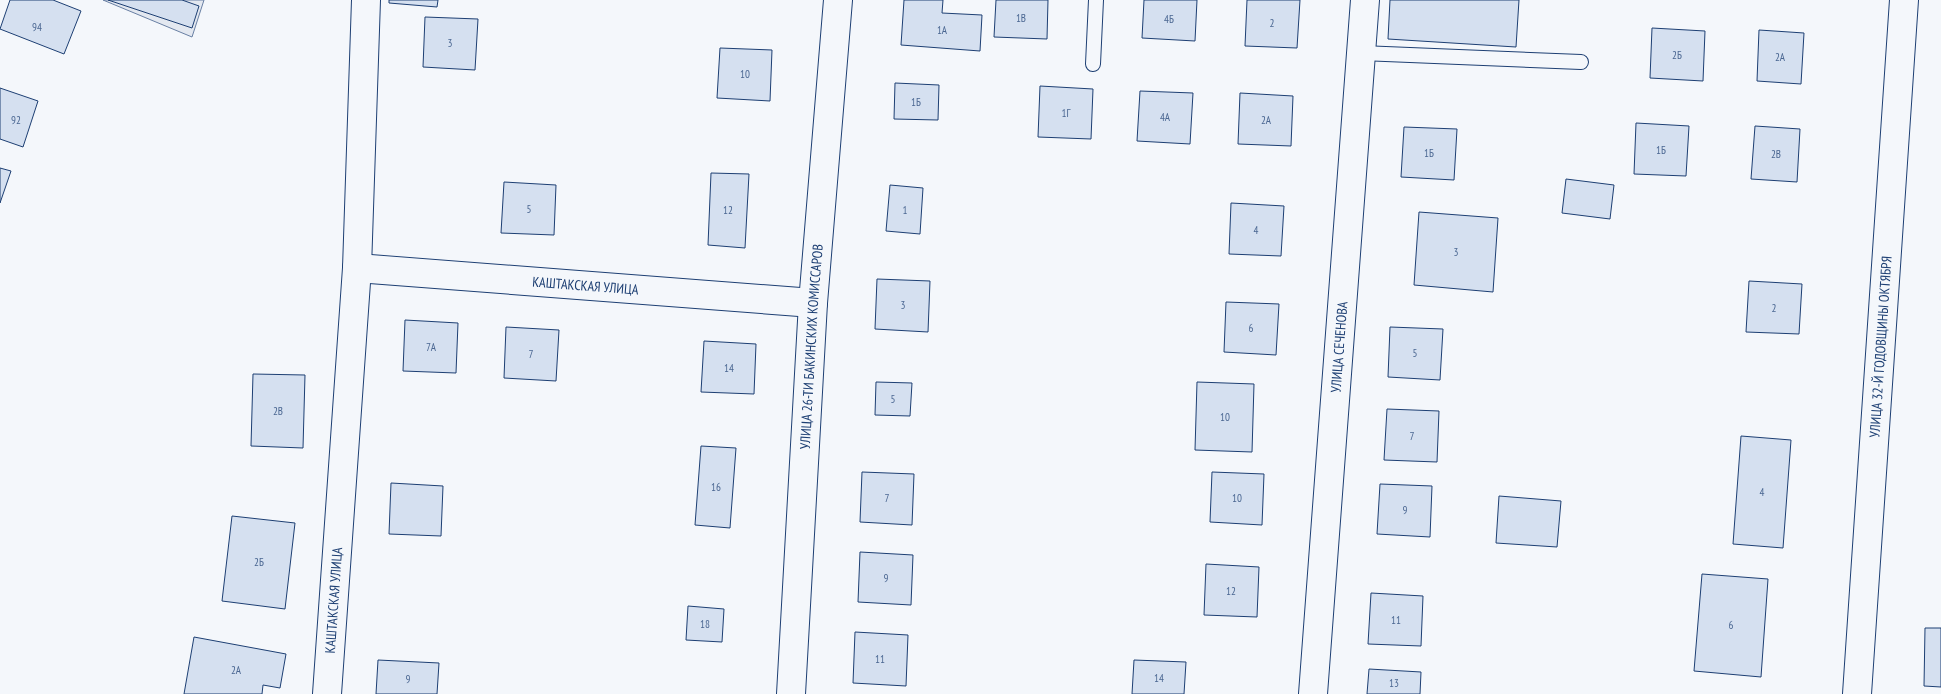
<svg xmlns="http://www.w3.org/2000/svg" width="1941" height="694" viewBox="0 0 1941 694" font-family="'PT Sans Narrow',sans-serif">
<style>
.parking{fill:#e3e8f0;stroke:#687fa3}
.building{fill:#d5e0f0;stroke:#1d3f73}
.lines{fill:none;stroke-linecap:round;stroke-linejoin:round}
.lane-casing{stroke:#1d3f73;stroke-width:16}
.street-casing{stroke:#1d3f73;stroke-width:30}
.secondary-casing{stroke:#1d3f73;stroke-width:30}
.lane{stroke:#f4f7fb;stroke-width:14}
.street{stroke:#f4f7fb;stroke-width:28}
.secondary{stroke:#f4f7fb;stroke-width:28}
.labels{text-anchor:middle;stroke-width:4;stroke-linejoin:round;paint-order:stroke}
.number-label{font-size:11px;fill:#4b6792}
.street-label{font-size:14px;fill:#1d3f73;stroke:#f4f7fb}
</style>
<rect width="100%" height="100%" fill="#f4f7fb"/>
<path class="parking" d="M103,0H204L192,37Z"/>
<path class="building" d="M10,0H53L81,11L64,54L0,29Z
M108,0H182L199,6L192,28Z
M389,0H438L437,7L389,3Z
M904,0H943L942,13L982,15L980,51L901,45Z
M996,0H1048L1047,39L994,37Z
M1144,0H1197L1195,41L1142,38Z
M1247,0H1300L1297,48L1245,46Z
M1390,0H1519L1516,47L1388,39Z
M425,17L478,19L475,70L423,67Z
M1652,28L1705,31L1703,81L1650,78Z
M1759,30L1804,33L1801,84L1757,81Z
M720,48L772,50L770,101L717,98Z
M895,83L939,85L938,120L894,119Z
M1040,86L1093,89L1091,139L1038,137Z
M0,88L38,101L23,147L0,139Z
M1140,91L1193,93L1190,144L1137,141Z
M1240,93L1293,96L1291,146L1238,144Z
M1636,123L1689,126L1686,176L1634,174Z
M1755,126L1800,129L1797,182L1751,179Z
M1404,127L1457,129L1454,180L1401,177Z
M0,168L11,171L0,203Z
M711,173L749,174L745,248L708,245Z
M1566,179L1614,185L1610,219L1562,213Z
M504,182L556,185L554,235L501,233Z
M890,185L923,188L920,234L886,231Z
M1231,203L1284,206L1281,256L1229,254Z
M1419,212L1498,218L1493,292L1414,285Z
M877,279L930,281L928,332L875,329Z
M1749,281L1802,284L1799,334L1746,332Z
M1226,302L1279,304L1276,355L1224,352Z
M405,320L458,323L456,373L403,371Z
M506,327L559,330L556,381L504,378Z
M1390,327L1443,329L1440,380L1388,377Z
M704,341L756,344L754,394L701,392Z
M253,374L305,375L303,448L251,446Z
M876,382L912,383L910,416L875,415Z
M1197,382L1254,384L1252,452L1195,450Z
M1387,409L1439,411L1437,462L1384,460Z
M1741,436L1791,440L1783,548L1733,544Z
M701,446L736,448L730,528L695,525Z
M862,472L914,474L912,525L860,522Z
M1212,472L1264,474L1262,525L1210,522Z
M391,483L443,486L441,536L389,534Z
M1380,484L1432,486L1430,537L1377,534Z
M1499,496L1561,501L1557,547L1496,543Z
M232,516L295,523L285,609L222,601Z
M860,552L913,555L911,605L858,602Z
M1206,564L1259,567L1257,617L1204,615Z
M1702,574L1768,579L1761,677L1694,671Z
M1371,593L1423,596L1421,646L1368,644Z
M688,606L724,609L722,642L686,640Z
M1925,628H1941V687L1924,686Z
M855,632L908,635L906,686L853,683Z
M194,637L286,654L280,688L263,685L262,694H184Z
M378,660L439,663L437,694H376Z
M1134,660L1186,662L1184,694H1132Z
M1369,669L1421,672L1420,694H1367Z"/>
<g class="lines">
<defs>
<path id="lane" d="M1361,53L1581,62
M1093,64L1096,0"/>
<g id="street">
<path id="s1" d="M357,268L813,303"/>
<path id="s2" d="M327,694L357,268L366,0"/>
<path id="s3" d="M791,694L813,303L838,0"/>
<path id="s4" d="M1313,694L1365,0"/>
</g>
<g id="secondary">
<path id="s5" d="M1857,694L1904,0"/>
</g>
</defs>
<use href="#lane" class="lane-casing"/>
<use href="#street" class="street-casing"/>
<use href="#secondary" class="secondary-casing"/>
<use href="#lane" class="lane"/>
<use href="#street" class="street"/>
<use href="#secondary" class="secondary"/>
</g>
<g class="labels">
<g class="number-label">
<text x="1021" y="22">1В</text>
<text x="1169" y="23">4Б</text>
<text x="1272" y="27">2</text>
<text x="37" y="31">94</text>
<text x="942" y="34">1А</text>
<text x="450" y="47">3</text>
<text x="1677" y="59">2Б</text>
<text x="1780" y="61">2А</text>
<text x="745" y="78">10</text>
<text x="916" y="106">1Б</text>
<text x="1066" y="117">1Г</text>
<text x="1165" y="121">4А</text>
<text x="16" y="124">92</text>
<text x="1266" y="124">2А</text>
<text x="1661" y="154">1Б</text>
<text x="1429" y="157">1Б</text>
<text x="1776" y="158">2В</text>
<text x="529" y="213">5</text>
<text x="728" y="214">12</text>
<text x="905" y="214">1</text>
<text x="1256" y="234">4</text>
<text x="1456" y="256">3</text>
<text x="903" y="309">3</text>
<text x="1774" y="312">2</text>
<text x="1251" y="332">6</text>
<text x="431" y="351">7А</text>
<text x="1415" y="357">5</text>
<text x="531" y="358">7</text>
<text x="729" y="372">14</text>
<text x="893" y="403">5</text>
<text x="278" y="415">2В</text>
<text x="1225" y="421">10</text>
<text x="1412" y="440">7</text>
<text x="716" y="491">16</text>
<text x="1762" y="496">4</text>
<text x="887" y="502">7</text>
<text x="1237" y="502">10</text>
<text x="1405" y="514">9</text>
<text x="259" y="566">2Б</text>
<text x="886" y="582">9</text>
<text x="1231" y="595">12</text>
<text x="1396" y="624">11</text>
<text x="705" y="628">18</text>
<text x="1731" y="629">6</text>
<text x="880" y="663">11</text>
<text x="236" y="674">2А</text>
<text x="1159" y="682">14</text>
<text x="408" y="683">9</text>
<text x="1394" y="687">13</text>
</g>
<g class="street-label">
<text dy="5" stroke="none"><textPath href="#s1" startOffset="229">КАШТАКСКАЯ УЛИЦА</textPath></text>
<text dy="5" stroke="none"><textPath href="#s3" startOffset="348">УЛИЦА 26-ТИ БАКИНСКИХ КОМИССАРОВ</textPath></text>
<text dy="5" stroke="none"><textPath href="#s4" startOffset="348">УЛИЦА СЕЧЕНОВА</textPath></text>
<text dy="5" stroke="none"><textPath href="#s5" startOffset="348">УЛИЦА 32-Й ГОДОВЩИНЫ ОКТЯБРЯ</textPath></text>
<text dy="5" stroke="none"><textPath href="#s2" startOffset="94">КАШТАКСКАЯ УЛИЦА</textPath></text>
</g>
</g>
</svg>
